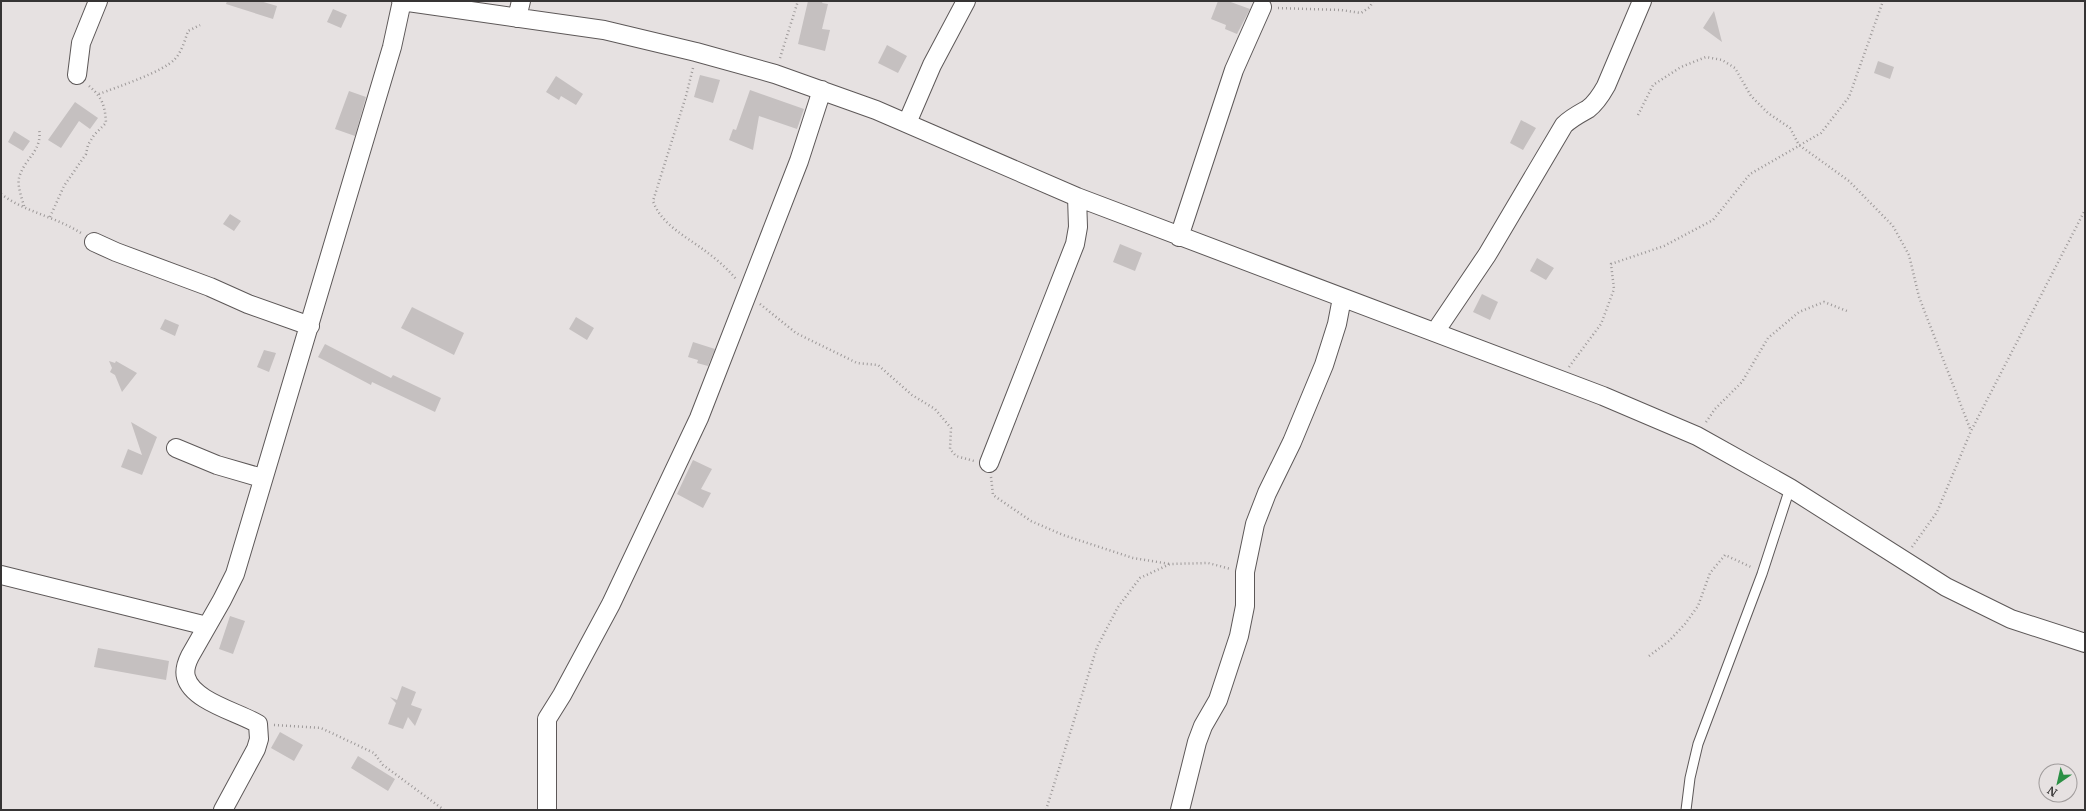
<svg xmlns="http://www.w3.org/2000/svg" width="2086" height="811" viewBox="0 0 2086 811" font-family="Merriweather,serif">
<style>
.building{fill:#c5c0c0}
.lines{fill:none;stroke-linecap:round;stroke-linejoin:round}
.lane-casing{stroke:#5d5858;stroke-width:11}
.street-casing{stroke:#5d5858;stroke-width:20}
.path{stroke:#9d9999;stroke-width:2.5;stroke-dasharray:1 3;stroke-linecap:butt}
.lane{stroke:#fff;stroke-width:9}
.street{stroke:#fff;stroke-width:18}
</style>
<rect width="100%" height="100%" fill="#e6e1e1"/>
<path class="building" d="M227,1H260L277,6L273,19L226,4Z
M808,1H823L822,3L828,4L822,29L830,30L825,51L798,44Z
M1218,1H1228L1250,9L1237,34L1225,29L1226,25L1211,19Z
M333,9L347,15L341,28L327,22Z
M1714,11L1722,42L1703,28Z
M887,45L907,56L898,73L878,63Z
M1878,61L1894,67L1890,79L1874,73Z
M700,75L720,80L713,103L694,97Z
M556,76L583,94L576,105L561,96L559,100L546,92Z
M750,90L804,109L797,129L759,116L753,150L729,140L733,129L736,130Z
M349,91L366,97L355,136L335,129Z
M75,102L98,118L90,129L79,121L61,148L48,140Z
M1521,120L1536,128L1523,150L1510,143Z
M14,131L30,141L23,151L8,142Z
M230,214L241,221L234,231L223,224Z
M1120,244L1142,253L1135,271L1113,262Z
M1537,258L1554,268L1546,280L1530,271Z
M1482,294L1498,302L1490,320L1473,312Z
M412,307L464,333L454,355L401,328Z
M576,317L594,328L587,340L569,329Z
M165,319L179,325L175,336L160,329Z
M693,342L715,349L708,366L697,363L698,360L688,357Z
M325,344L391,378L393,375L441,398L435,412L372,382L371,385L318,357Z
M264,350L276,353L269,372L257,367Z
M109,361L115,363L116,361L137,373L122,392L115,375L110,372L112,368Z
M131,422L157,437L142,475L121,467L128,449L142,455Z
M693,460L712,469L701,489L711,493L703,508L677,494Z
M230,616L245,621L233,654L219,649Z
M98,648L169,661L166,680L94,667Z
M402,686L416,692L411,705L422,709L415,726L408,717L403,729L388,724L396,703L390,697L397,700Z
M280,732L303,745L294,761L271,748Z
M358,756L395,779L388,791L351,768Z"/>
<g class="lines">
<defs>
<path id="lane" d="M1686,810L1690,778L1698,744L1762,574L1790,488"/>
<path id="street" d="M401,1L604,30L696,52L775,74L876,110L1077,197L1603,396L1697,436L1790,488L1946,587L2011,619L2085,643
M517,18L521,1
M77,75L81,43L98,1
M907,123L932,65L966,1
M1179,237L1234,70L1262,7
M94,242L116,252L210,287L248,304L310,326
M1435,332L1487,255L1564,125C1571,118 1579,114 1588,109C1596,103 1601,95 1606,86L1642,1
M176,448L217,465L262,478
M989,463L1075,244L1078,227L1077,197
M1,575L207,626
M223,810L256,749L259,739L258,724C238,712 192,701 186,677C184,670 187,662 190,656L222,600L235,574L392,47L402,1
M547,810V719L562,695L611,604L699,418L799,161L822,90
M1180,810L1197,742L1203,726L1218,700L1239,636L1245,606V572L1255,524L1267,493L1292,442L1324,365L1337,324L1342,298"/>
</defs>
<use href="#lane" class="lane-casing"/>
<use href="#street" class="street-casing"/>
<path class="path" d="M1278,8L1341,10L1361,13L1370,7L1373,1
M780,58L798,1
M693,68L686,96L653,201C661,224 685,236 704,250C715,258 727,268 736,279
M99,94C117,87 163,72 175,59C182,51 185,40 188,31L200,25
M1638,115L1653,85L1681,67L1706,57L1722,60L1735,68L1751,96L1768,113L1790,128L1799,145L1849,181L1893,226L1909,255L1919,297L1971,431
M1,194C25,212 56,217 81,233
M24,206C22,199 17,185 19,178C24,158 43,152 39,128
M50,217L64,186L86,154L88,145L94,135L106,123C105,105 102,97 89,86
M760,304L796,333L857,363L878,365L912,395L935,409L951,428L950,449L956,456L974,461
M1569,367L1601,324L1614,289L1611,264L1664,246L1713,220L1750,174L1821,133L1849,97L1883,1
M1706,422L1715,409L1742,382L1768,338L1799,312L1824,302L1847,311
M991,477L993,495L1031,521L1063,535L1133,558L1170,564
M1912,547L1937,512L1971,431L2085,210
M1649,656L1669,641L1685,624L1698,606L1710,573L1725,555L1751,567
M274,725L321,728L374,753L383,765L444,810
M1046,810L1097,647L1118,607L1140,578L1170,564L1208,563L1231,569"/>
<use href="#lane" class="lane"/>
<use href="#street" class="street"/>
</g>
<rect width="2086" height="811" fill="none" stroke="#363434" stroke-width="4"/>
<g transform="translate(2058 783) rotate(214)"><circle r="19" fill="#e6e1e1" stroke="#a09c9c"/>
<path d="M0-3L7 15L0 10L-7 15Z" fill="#2b9045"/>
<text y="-6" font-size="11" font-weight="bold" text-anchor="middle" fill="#363434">N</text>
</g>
</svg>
